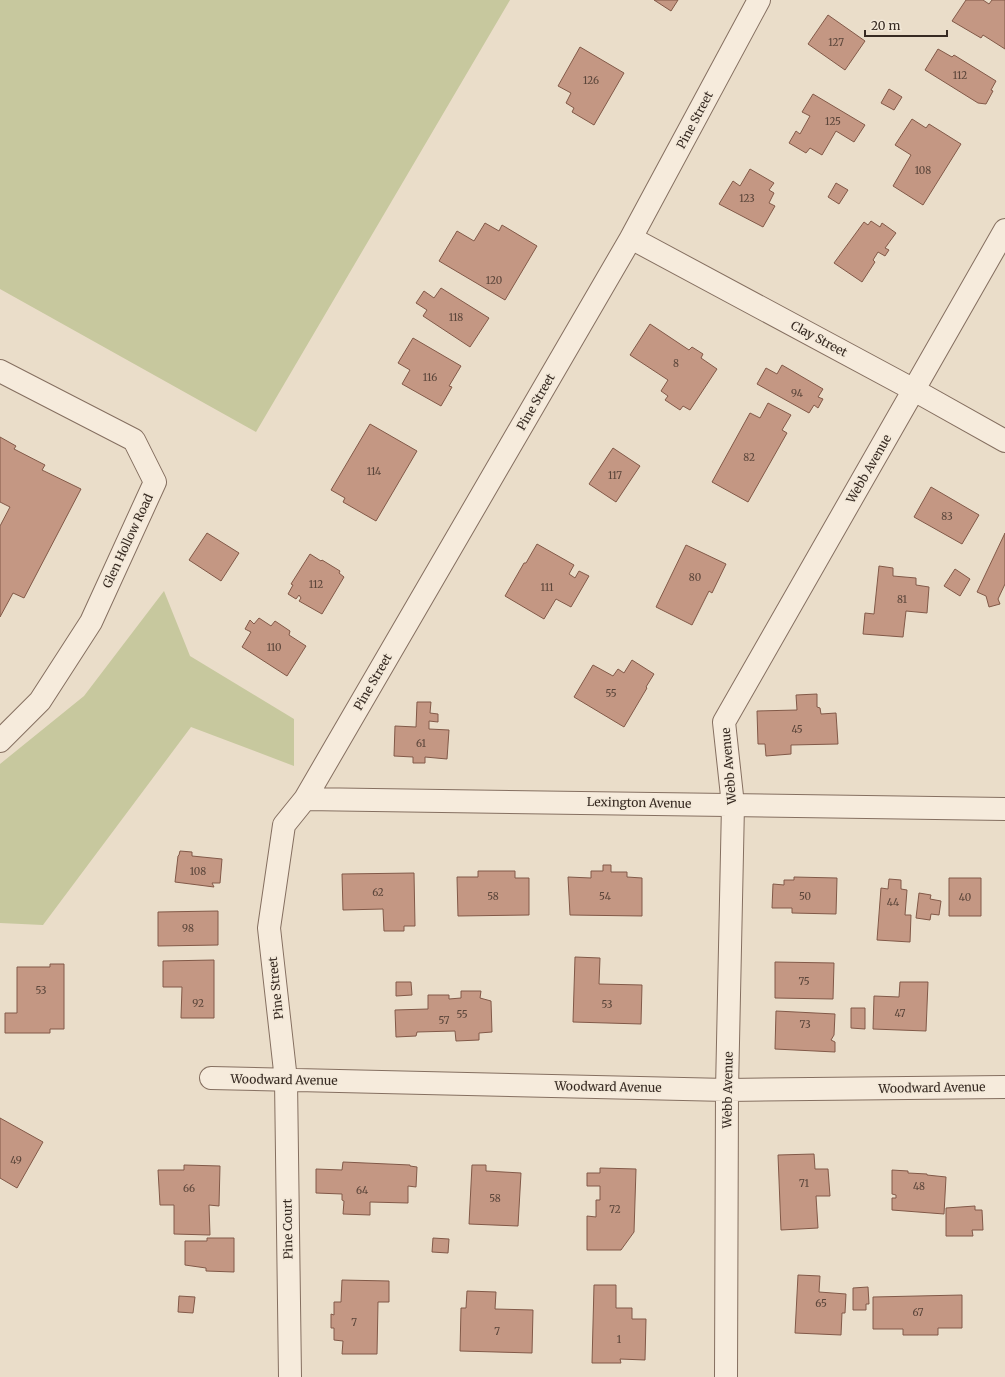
<svg xmlns="http://www.w3.org/2000/svg" width="1005" height="1377" viewBox="0 0 1005 1377" font-family="Merriweather,serif">
<style>
.green{fill:#c7c89e}
.building{fill:#c49783;stroke:#825948}
.lines{fill:none;stroke-linecap:round;stroke-linejoin:round}
.minor-casing{stroke:#856f60;stroke-width:24}
.minor{stroke:#f6ebdc;stroke-width:22}
.labels{text-anchor:middle;stroke-width:3;stroke-linejoin:round;paint-order:stroke}
.number-label{font-size:10px;fill:#5a453a}
.street-label{font-size:12px;fill:#372a22;stroke:#f2e8d8}
</style>
<rect width="100%" height="100%" fill="#eaddc9"/>
<path class="green" d="M0,0H510L256,432L0,289Z
M164,591L190,656L294,719V766L191,727L43,925L0,923V764L84,696Z"/>
<path class="building" d="M654,0H678L671,11Z
M966,0H983L989,4L992,0H1005V49L983,35L981,38L952,21Z
M828,15L865,41L845,70L808,44Z
M580,47L624,73L594,125L572,112L574,108L566,103L571,93L558,86Z
M938,49L952,57L954,55L996,81L991,90L993,91L986,104L978,103L925,70Z
M889,89L902,97L894,110L881,103Z
M813,94L865,125L854,142L836,131L822,155L810,148L806,153L789,143L796,131L800,134L810,116L802,112Z
M912,119L926,128L929,124L961,144L923,205L893,186L911,155L895,145Z
M750,169L774,183L769,190L774,193L769,203L775,206L763,227L719,204L733,181L740,186Z
M836,183L848,190L839,204L828,197Z
M871,221L880,227L882,223L896,233L885,248L889,250L885,256L878,252L873,260L875,262L862,282L834,263L864,222L868,225Z
M485,223L499,231L502,225L537,246L505,300L439,261L457,231L474,241Z
M441,288L489,318L470,347L423,316L427,310L416,303L424,291L434,298Z
M650,324L689,350L692,347L703,354L701,358L717,369L690,410L683,406L680,410L665,400L668,396L661,391L668,380L630,355Z
M413,338L461,366L449,386L452,387L441,406L402,384L410,370L398,363Z
M782,365L823,389L818,397L823,399L818,408L814,405L809,413L757,384L766,368L777,374Z
M768,403L791,415L782,430L787,433L748,502L712,482L750,413L760,418Z
M370,424L417,451L376,521L343,502L345,498L331,490Z
M0,437L16,446L14,449L45,465L42,470L81,489L24,598L13,593L0,617V526L10,507L0,502Z
M613,448L640,466L616,502L589,484Z
M931,487L979,515L962,544L914,517Z
M207,533L239,553L221,581L189,560Z
M1005,533V584L998,599L1000,604L989,607L986,596L977,592Z
M537,544L574,565L569,574L575,578L579,571L589,576L571,607L556,599L544,619L505,596L524,563H526Z
M686,545L726,564L712,593L709,591L692,625L656,607Z
M310,554L321,561L322,560L340,571L339,573L344,577L322,614L299,601L301,598L299,595L296,599L288,594L293,585L291,584Z
M879,566L893,568V576L916,578V585L929,587L927,613L906,611L903,637L863,634L865,613L874,614Z
M955,569L970,579L960,596L944,586Z
M259,618L271,626L275,621L290,631L289,635L306,646L287,676L242,647L251,632L245,629L250,620L254,624Z
M632,660L654,674L646,687L647,688L624,727L574,697L593,665L613,676L618,669L624,673Z
M817,694V707L820,708L821,714L836,713L838,744L791,745V754L766,756L765,744H758L757,711L797,710L796,695Z
M417,702H431L430,713L438,714V722L429,721V729L449,730L447,759L425,757V763H413V757L394,756L395,726L416,727Z
M180,851L192,852V856L222,859L220,883H212L214,887L175,882L178,856L179,855Z
M603,865H611V872H627V877L642,878V916L570,915L568,877L591,878V871H603Z
M478,871H515V878H529V915L458,916L457,877H478Z
M414,873L415,926H404V931H384L383,909L343,910L342,874Z
M794,877L837,878L836,914L792,913V908H772L773,884L784,885V880H794Z
M949,878H981V916H949Z
M889,879L901,880V889L907,890L905,915H911L910,942L877,940L881,888L888,889Z
M919,893L931,895L930,899L941,901L939,915L931,914L930,920L916,918Z
M218,911V945L158,946V912Z
M575,957L600,958L599,984L642,985L641,1024L573,1022Z
M214,960V1018H181L182,987H163V961Z
M775,962L834,963L833,999L775,998Z
M50,964H64V1029H50V1033H5V1013H17V967H50Z
M396,982H411L412,995L396,996Z
M900,982H928L926,1031L873,1029L874,996L899,997Z
M461,991H481L480,998L491,1001L492,1032L479,1033V1040L456,1041L455,1031L417,1032L416,1036L396,1037L395,1010L428,1009V995H449V999L461,998Z
M851,1008H865V1029L851,1028Z
M776,1011L835,1014L834,1035L831,1040L835,1042V1052L775,1049Z
M0,1118L43,1142L17,1188L0,1178Z
M814,1154L815,1169H828L830,1196H816L818,1228L781,1230L778,1155Z
M343,1162L410,1165V1166L417,1167L416,1187L408,1186V1203L370,1202V1215L343,1214L344,1201L342,1200V1194L316,1193V1169L342,1170Z
M184,1165L220,1166L219,1206L209,1205L210,1235L174,1234V1205H160L158,1170H184Z
M472,1165H486V1171L521,1173L518,1226L469,1224Z
M600,1168L636,1169L634,1232L621,1250H587V1216L596,1217V1200H600V1186H587V1173H600Z
M892,1170L908,1171V1173L927,1174V1175L946,1177L944,1214L892,1210V1198H896V1195L892,1194Z
M975,1206V1210H982L983,1230H972L973,1236H946V1208Z
M207,1238H234V1272L206,1271V1268L185,1265V1241H207Z
M433,1238L449,1239L448,1253L432,1252Z
M798,1275L820,1276L819,1292L846,1294L845,1313H842L841,1335L795,1333Z
M342,1280L389,1281V1302H378L377,1354H342L343,1341L334,1340V1328H331V1314L334,1315V1302H341Z
M594,1285H616V1308H632V1319H646L645,1360L620,1359L621,1363H592Z
M868,1287L869,1304H866V1310H853V1288Z
M467,1291L496,1292L495,1309L533,1310L532,1353L460,1351L461,1308H466Z
M962,1295V1328H938V1335H903V1329H873V1297Z
M179,1296L195,1297L193,1313L178,1312Z"/>
<g class="lines">
<defs>
<path id="minor" d="M631,238L914,390L1005,441
M0,371L134,440L155,482L91,622L40,701L0,741
M305,799L631,238L759,0
M211,1078L727,1090L1005,1087
M290,1377L286,1080L269,928L284,825L305,799L1005,809
M726,1377L727,1090L733,805L724,722L1005,230"/>
</defs>
<use href="#minor" class="minor-casing"/>
<use href="#minor" class="minor"/>
</g>
<g class="labels">
<g class="number-label">
<text x="836" y="46">127</text>
<text x="960" y="79">112</text>
<text x="591" y="84">126</text>
<text x="833" y="125">125</text>
<text x="923" y="174">108</text>
<text x="747" y="202">123</text>
<text x="494" y="284">120</text>
<text x="456" y="321">118</text>
<text x="676" y="367">8</text>
<text x="430" y="381">116</text>
<text x="797" y="397">94</text>
<text x="749" y="461">82</text>
<text x="374" y="475">114</text>
<text x="615" y="479">117</text>
<text x="947" y="520">83</text>
<text x="695" y="581">80</text>
<text x="316" y="588">112</text>
<text x="547" y="591">111</text>
<text x="902" y="603">81</text>
<text x="274" y="651">110</text>
<text x="611" y="697">55</text>
<text x="797" y="733">45</text>
<text x="421" y="747">61</text>
<text x="198" y="875">108</text>
<text x="378" y="896">62</text>
<text x="493" y="900">58</text>
<text x="605" y="900">54</text>
<text x="805" y="900">50</text>
<text x="965" y="901">40</text>
<text x="893" y="906">44</text>
<text x="188" y="932">98</text>
<text x="804" y="985">75</text>
<text x="41" y="994">53</text>
<text x="198" y="1007">92</text>
<text x="607" y="1008">53</text>
<text x="900" y="1017">47</text>
<text x="462" y="1018">55</text>
<text x="444" y="1024">57</text>
<text x="805" y="1028">73</text>
<text x="16" y="1164">49</text>
<text x="804" y="1187">71</text>
<text x="919" y="1190">48</text>
<text x="189" y="1192">66</text>
<text x="362" y="1194">64</text>
<text x="495" y="1202">58</text>
<text x="615" y="1213">72</text>
<text x="821" y="1307">65</text>
<text x="918" y="1316">67</text>
<text x="354" y="1326">7</text>
<text x="497" y="1335">7</text>
<text x="619" y="1343">1</text>
</g>
<g class="street-label">
<text transform="translate(695 120) rotate(-62)" y="4">Pine Street</text>
<text transform="translate(819 339) rotate(28)" y="4">Clay Street</text>
<text transform="translate(536 402) rotate(-60)" y="4">Pine Street</text>
<text transform="translate(869 469) rotate(-60)" y="4">Webb Avenue</text>
<text transform="translate(128 541) rotate(-65)" y="4">Glen Hollow Road</text>
<text transform="translate(373 682) rotate(-60)" y="4">Pine Street</text>
<text transform="translate(729 766) rotate(-95)" y="4">Webb Avenue</text>
<text transform="translate(639 803) rotate(1)" y="4">Lexington Avenue</text>
<text transform="translate(276 988) rotate(-96)" y="4">Pine Street</text>
<text transform="translate(284 1080) rotate(1)" y="4">Woodward Avenue</text>
<text transform="translate(608 1087) rotate(1)" y="4">Woodward Avenue</text>
<text transform="translate(932 1088) rotate(-1)" y="4">Woodward Avenue</text>
<text transform="translate(728 1090) rotate(-89)" y="4">Webb Avenue</text>
<text transform="translate(288 1229) rotate(-91)" y="4">Pine Court</text>
</g>
</g>
<path d="M865 30v6h82v-6" fill="none" stroke="#372a22" stroke-width="2"/>
<text x="871" y="30" font-size="12" fill="#372a22" stroke="#f2e8d8" stroke-width="3" paint-order="stroke">20 m</text>
</svg>
